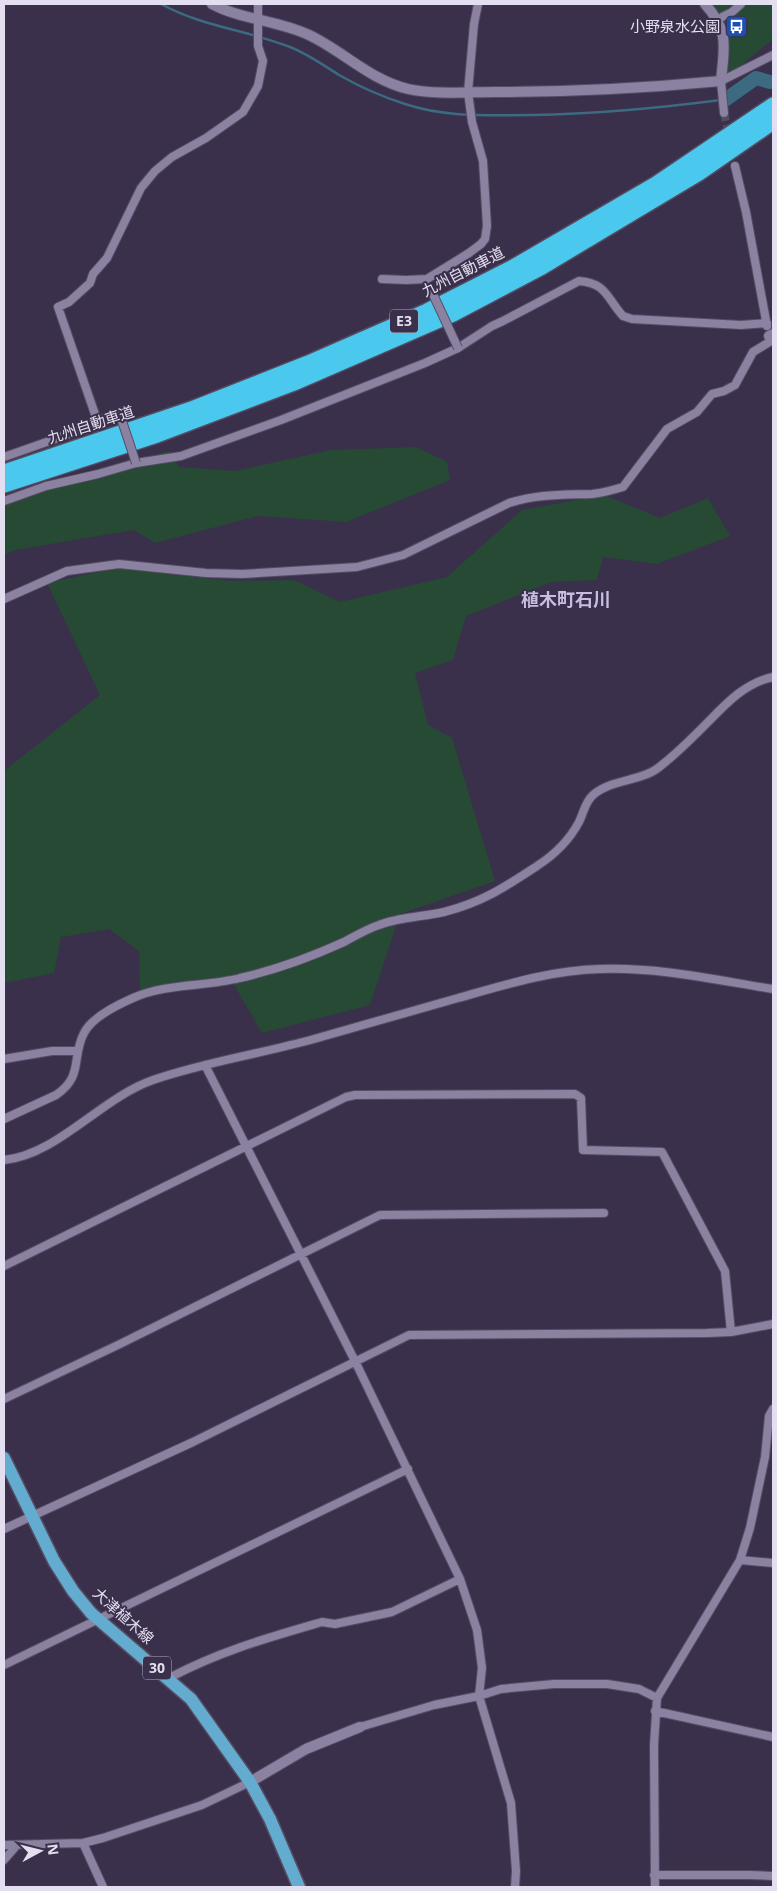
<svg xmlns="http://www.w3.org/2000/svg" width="777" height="1891" viewBox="0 0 777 1891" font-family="'Noto Sans','Noto Sans JP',sans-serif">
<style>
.green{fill:#264a34}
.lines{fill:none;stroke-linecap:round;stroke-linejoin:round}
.stream{stroke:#3b6a81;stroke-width:2.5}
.river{stroke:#3b6a81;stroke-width:14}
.minor-tunnel{stroke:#544a64;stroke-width:8;stroke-dasharray:8 4;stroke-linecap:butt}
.minor-casing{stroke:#544c63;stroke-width:10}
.tertiary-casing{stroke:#544c63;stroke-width:12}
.primary-casing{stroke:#544c63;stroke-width:15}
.motorway-casing{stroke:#544c63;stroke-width:18}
.minor{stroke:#8b81a0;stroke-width:8}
.tertiary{stroke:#8b81a0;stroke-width:10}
.primary{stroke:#64accf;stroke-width:12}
.motorway{stroke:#4ac8ee;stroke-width:15}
.minor-bridge-casing{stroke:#544c63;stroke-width:10;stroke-linecap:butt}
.minor-bridge{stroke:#8b81a0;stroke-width:8}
.labels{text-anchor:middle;stroke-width:4;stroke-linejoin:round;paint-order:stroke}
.shield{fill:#3a304b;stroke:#b1aabe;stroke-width:1}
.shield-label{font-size:14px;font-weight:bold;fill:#e4dff0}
.poi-label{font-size:15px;fill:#e4dff0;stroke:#3a304b;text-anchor:end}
.street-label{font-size:15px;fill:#e4dff0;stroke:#3a304b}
.quarter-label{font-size:18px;font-weight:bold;fill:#c8bddf;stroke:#3a304b}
</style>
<rect width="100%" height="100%" fill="#3a304b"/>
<path class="green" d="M711,4H773V39L725,79C727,49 733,28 711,4Z
M416,447L447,462L450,480L346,522L258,516L155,543L134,530L15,550L4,555V495L169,451L179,467L235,471L331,450Z
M604,495L660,518L708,498L730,536L657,564L603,557L597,580L551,582L466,616L453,660L415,673L428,725L452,738L495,881L400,914L370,1005L262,1033L230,978L140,990L139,951L109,929L61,937L54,973L4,983V771L100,695L47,583L116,568L230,581L294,580L340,602L447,577L522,510Z"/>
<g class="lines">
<path class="stream" d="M161,4C203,27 247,30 290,47C308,54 323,65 339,75C360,87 383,97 405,104C447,118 490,115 533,115C596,114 659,108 721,100"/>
<path class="river" d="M725,100L756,78L770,82"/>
<path class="minor-tunnel" d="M724,113L729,135"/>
<defs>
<path id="minor" d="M718,19L732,12L741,4
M724,113L721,81L773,55
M735,166L746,212L767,326
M382,279L406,280L427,279L469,253L481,244L485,239L487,226L483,161L472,122L468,92L474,24L478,4
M97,420L58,307L69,302L90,283L93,274L107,258L141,188L155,171L172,157L206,138L243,112L258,86L263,61L258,46V4
M4,457L75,432L97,420L120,415
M4,501L46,486L98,474L136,463L181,456L281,420L425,363L458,348L492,326L503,321L579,281C607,283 607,299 623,316L632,319L741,325L767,323
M4,599L67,571L119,564L206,573L242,574L357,567L403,555L509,503C538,494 562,495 592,494C602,493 613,490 623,487L667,429L697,412L712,394L724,391L735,385L753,352L771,341
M4,1059L52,1051H78
M205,1065L356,1363L460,1579L477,1630L479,1645L482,1668L479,1696L511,1803L516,1871L515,1887
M4,1119L56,1095C84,1076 71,1058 84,1033C92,1017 117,1005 133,998C166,983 205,987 240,978C275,970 311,957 344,942C355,936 367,929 379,925C399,917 423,917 444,912C483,902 505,887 537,866C554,855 570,839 579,822C584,812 585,802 593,795C611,779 642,781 658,768C671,758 685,745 697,733C720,711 740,684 773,677
M4,1160C57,1155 101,1098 153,1080C205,1062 260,1054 314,1039C362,1025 410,1012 458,998C504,985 552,970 600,969C659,967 716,980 773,989
M4,1266L346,1097L355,1095L575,1094L581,1098L583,1150L662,1152L725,1271L731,1332
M4,1399L120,1344L380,1215L604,1213
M4,1529L193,1442L409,1335L707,1333L731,1332L773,1324
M740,1560L773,1563
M4,1665L408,1469
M169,1678C220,1651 267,1638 322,1622L335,1624L392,1612L460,1579
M655,1711L773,1737
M360,1727L434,1705L479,1696L501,1689L554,1684H607L639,1689L657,1698
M83,1843L103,1887
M4,1845L83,1843L103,1838L202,1805L250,1782
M4,1860L17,1845
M654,1875H750L773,1876
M655,1887L654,1745L657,1698L740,1560L750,1528L765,1457L769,1416L773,1409"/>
<path id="tertiary" d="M212,4C242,20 278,20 309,35C343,51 370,80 408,89C436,95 467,92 495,92C571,92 646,88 721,81C724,47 730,32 705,4
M769,336L773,334
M250,1782L306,1749L360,1727"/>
<path id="primary" d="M4,1458L54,1561L73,1591L91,1613L191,1699L250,1782L270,1819L299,1887"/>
<path id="motorway" d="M4,472L194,408L308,363L427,311L515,266L656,184L773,105
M4,485L157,435L294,383L453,314L542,267L699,173L773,122"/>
</defs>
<use href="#minor" class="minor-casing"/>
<use href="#tertiary" class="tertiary-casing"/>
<use href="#primary" class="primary-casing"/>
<use href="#motorway" class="motorway-casing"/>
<use href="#minor" class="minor"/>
<use href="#tertiary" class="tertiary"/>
<use href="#primary" class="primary"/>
<use href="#motorway" class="motorway"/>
<defs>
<path id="minor-bridge" d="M431,290L458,348
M120,415L136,463"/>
</defs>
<use href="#minor-bridge" class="minor-bridge-casing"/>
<use href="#minor-bridge" class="minor-bridge"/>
</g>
<defs>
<symbol id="bus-square" viewBox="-11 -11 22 22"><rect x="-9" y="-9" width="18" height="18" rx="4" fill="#1a4fb4" stroke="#3a304b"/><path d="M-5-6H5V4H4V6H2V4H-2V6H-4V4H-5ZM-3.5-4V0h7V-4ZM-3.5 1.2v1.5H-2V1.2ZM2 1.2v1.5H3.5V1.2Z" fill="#fff"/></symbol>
</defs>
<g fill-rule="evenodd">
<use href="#bus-square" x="724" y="14" width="25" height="25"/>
</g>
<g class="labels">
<g class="shield">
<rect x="390" y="309.5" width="28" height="23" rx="4"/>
<rect x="143" y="1656.5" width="28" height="23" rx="4"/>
</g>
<g class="shield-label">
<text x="404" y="326">E3</text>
<text x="157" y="1673">30</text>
</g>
<g class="poi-label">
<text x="720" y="32">小野泉水公園</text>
</g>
<g class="street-label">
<text transform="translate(463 272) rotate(-27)" y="5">九州自動車道</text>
<text transform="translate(91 425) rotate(-18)" y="5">九州自動車道</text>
<text transform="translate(123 1616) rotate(42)" y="5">大津植木線</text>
</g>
<g class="quarter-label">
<text x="566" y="606">植木町石川</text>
</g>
</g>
<rect width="777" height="1891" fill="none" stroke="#e4dff0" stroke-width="10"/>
<g transform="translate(40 1851) rotate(83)" stroke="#3a304b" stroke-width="4" paint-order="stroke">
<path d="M0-4L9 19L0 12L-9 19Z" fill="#e4dff0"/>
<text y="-8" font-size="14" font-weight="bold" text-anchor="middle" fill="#e4dff0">N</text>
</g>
</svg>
